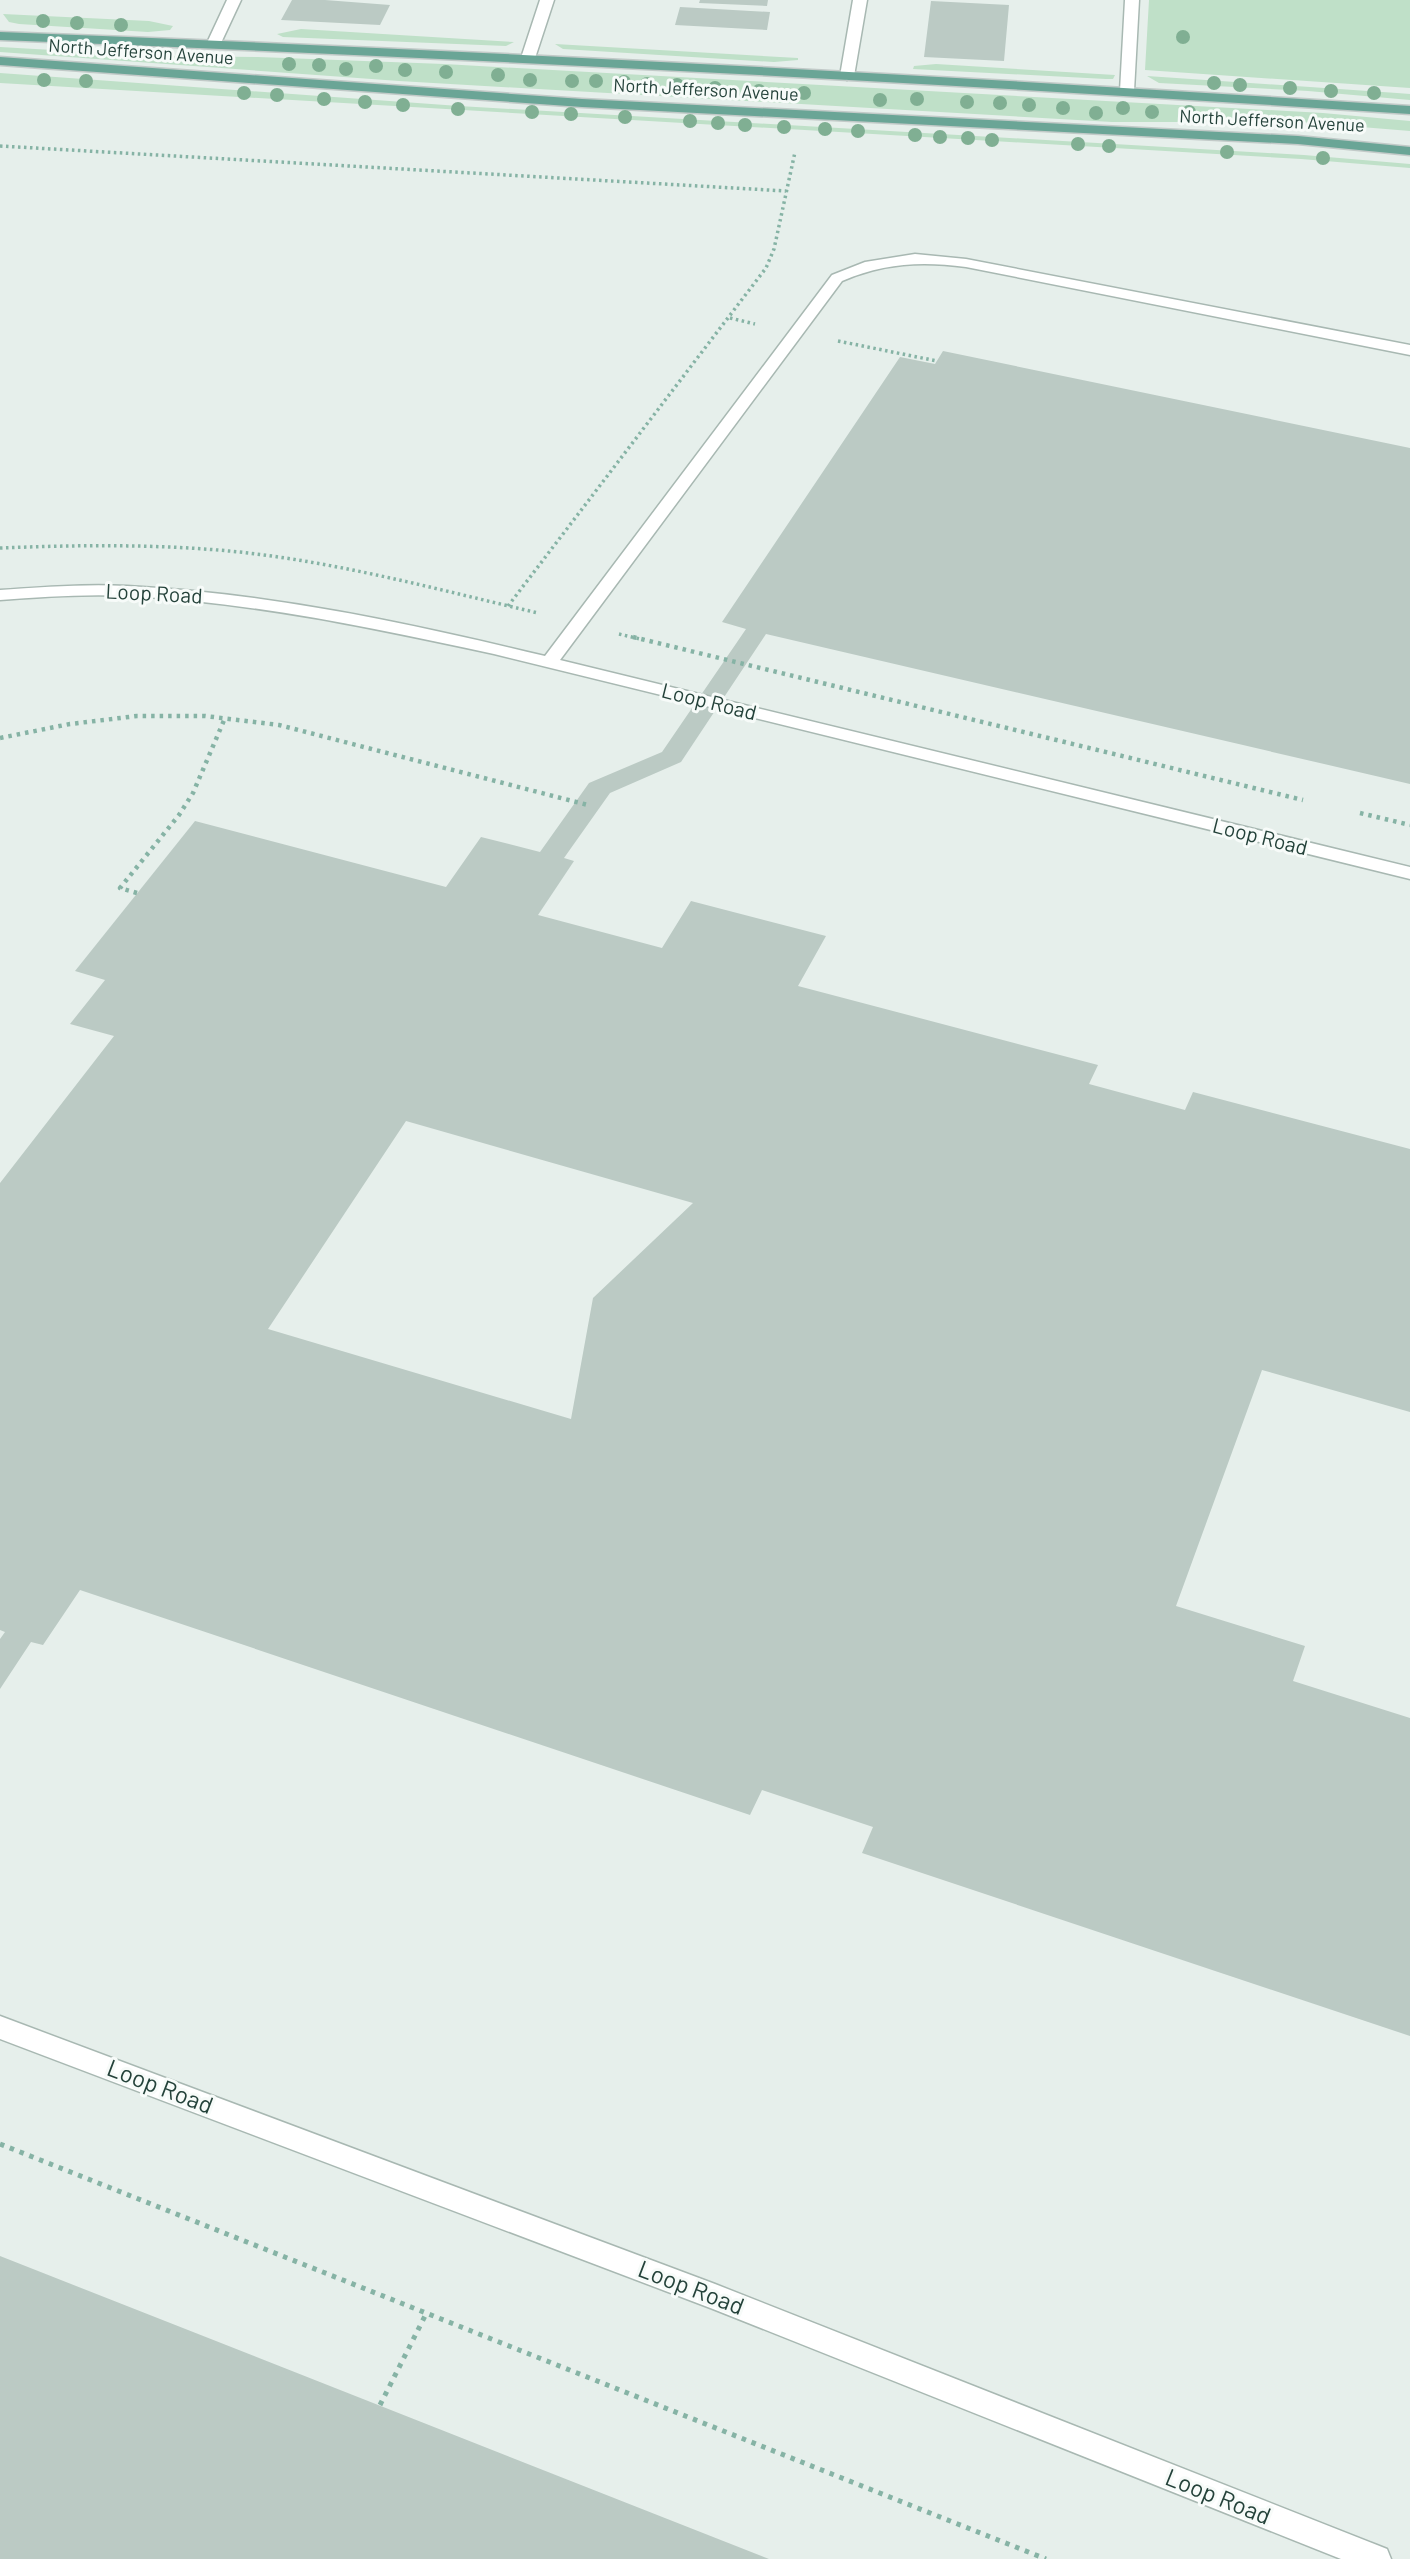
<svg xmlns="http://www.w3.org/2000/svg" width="1410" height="2559" viewBox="0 0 1410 2559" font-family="Barlow,sans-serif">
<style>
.green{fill:#bfe0c8}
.building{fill:#bbcac4;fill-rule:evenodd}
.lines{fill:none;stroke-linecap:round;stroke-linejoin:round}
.lane-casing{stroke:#a8b8b2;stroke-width:3}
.street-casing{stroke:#a8b8b2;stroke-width:3}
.primary-casing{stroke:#c2cac8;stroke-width:3}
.path-far2{stroke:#86b3a5;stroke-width:3.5;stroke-dasharray:2.5 3.5;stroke-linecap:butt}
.path-far1{stroke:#86b3a5;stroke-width:4.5;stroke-dasharray:3.5 5;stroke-linecap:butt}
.path{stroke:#86b3a5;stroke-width:5;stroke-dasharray:4.5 6;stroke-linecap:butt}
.lane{fill:#fff;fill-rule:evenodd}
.street{fill:#fff;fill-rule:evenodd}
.primary{fill:#6aa596;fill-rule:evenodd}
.tree{fill:#80af93}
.labels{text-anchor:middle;stroke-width:6;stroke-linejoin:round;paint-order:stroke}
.far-street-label{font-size:18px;fill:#24423a;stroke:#f7fbf9}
.street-label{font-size:21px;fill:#24423a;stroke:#f7fbf9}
.near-street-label{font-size:24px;fill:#24423a;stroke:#f7fbf9}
</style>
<rect width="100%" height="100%" fill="#e6efeb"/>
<path class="green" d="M1149,0H1410V88L1145,70Z
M3,14L149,21L173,26L170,30L148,32L19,24L9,22Z
M301,29L514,42L506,46L283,37L277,34Z
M555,44L798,58V60L774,62L563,49Z
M0,47L158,56L258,57L444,64L1323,113L1410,121V131L1300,122H1112L399,81L0,52Z
M936,64L1115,75L1113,79H1106L913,69L914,66Z
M0,73L459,106L1304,155L1410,164V168L1301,159L0,83Z
M1147,76L1397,93L1410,94V100L1308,91L1159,83Z"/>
<path class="building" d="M292,0H325L390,5L380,25L281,20Z
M700,0H768L767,6L699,3Z
M931,1L1009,5L1004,61L924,57Z
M680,7L770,12L767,30L675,25Z
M943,351L1410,448V784L766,634L681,762L610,793L564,858L574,861L538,915L662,948L691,901L826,936L798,986L1098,1065L1089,1084L1185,1110L1193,1092L1410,1149V1412L1262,1370L1176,1606L1305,1646L1293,1681L1410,1718V2036L862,1853L873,1827L762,1790L750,1815L80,1590L43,1645L31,1642L0,1689V1639L5,1632L0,1630V1183L114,1036L70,1024L105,980L75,971L195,821L446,887L481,837L540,852L589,783L662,752L746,629L722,622L900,357L935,364ZM406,1121L693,1203L593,1298L571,1419L268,1329Z
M0,2256L769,2559H0Z"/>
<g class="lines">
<defs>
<path id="lane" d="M540,0H554L535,58L528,62L521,58Z
M1125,0H1139L1134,91L1127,95L1120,91Z
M915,254L966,259L1410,345V355L966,267C921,261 884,263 842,281L560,660L1410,867V879L494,654C373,628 252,602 127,596C85,594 42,597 0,600V590C42,587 85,584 127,586C269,593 408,623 545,656L832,275L865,262Z
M0,2016L715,2284L1377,2545L1387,2549L1391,2559H1341L713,2309L0,2039Z"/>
<path id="street" d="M227,0H241L220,45L218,48H208L206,45Z
M853,0H867L854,76L847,80L840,76Z"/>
<path id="primary" d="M0,32C470,50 940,75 1410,106V114C940,83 470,58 0,40Z
M0,57L582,99L1298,136L1410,147V155L1298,144L582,107L0,65Z"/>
</defs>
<use href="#lane" class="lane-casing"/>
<use href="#street" class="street-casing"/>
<use href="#primary" class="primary-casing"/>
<path class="path-far2" d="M0,146L786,191
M730,318L755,324
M838,341L937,361
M0,548C76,545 153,544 229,551C334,561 436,589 538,613
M508,606L766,268L774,249L795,152
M619,634L640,639"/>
<path class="path-far1" d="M633,637L1303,800
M0,738L70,724L137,716H205L279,725L588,805
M1360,813L1410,825
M137,893L120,888L179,815L193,793L225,718"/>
<path class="path" d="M0,2144L1046,2559
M380,2405L426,2314"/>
<use href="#lane" class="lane"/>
<use href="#street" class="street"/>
<use href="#primary" class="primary"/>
</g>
<g class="tree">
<circle cx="43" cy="21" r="7"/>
<circle cx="77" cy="23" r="7"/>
<circle cx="121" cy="25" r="7"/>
<circle cx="1183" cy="37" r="7"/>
<circle cx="289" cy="64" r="7"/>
<circle cx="319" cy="65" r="7"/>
<circle cx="376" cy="66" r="7"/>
<circle cx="346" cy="69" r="7"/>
<circle cx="405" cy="70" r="7"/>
<circle cx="446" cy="72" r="7"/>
<circle cx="498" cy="75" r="7"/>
<circle cx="44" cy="80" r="7"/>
<circle cx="530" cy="80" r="7"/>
<circle cx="86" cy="81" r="7"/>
<circle cx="572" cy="81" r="7"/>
<circle cx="596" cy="81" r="7"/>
<circle cx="624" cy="82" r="7"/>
<circle cx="1214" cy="83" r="7"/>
<circle cx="647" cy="84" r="7"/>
<circle cx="677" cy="85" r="7"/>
<circle cx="1240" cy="85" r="7"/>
<circle cx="715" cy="88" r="7"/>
<circle cx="1290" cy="88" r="7"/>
<circle cx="759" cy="91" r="7"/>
<circle cx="1331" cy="91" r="7"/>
<circle cx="244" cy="93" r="7"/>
<circle cx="804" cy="93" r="7"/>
<circle cx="1374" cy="93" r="7"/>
<circle cx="277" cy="95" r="7"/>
<circle cx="324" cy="99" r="7"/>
<circle cx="917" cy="99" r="7"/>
<circle cx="880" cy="100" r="7"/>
<circle cx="365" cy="102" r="7"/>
<circle cx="967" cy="102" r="7"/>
<circle cx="1000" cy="103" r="7"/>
<circle cx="403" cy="105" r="7"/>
<circle cx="1029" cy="105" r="7"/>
<circle cx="1063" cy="108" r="7"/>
<circle cx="1123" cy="108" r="7"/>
<circle cx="458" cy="109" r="7"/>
<circle cx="532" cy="112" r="7"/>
<circle cx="1152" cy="112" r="7"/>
<circle cx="1189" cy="112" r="7"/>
<circle cx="1096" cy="113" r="7"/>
<circle cx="571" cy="114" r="7"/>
<circle cx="625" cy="117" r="7"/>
<circle cx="690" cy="121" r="7"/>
<circle cx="718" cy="123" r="7"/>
<circle cx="745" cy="125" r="7"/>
<circle cx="784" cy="127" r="7"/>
<circle cx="825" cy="129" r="7"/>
<circle cx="858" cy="131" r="7"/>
<circle cx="915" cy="135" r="7"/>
<circle cx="940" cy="137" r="7"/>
<circle cx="968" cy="138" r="7"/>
<circle cx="992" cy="140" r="7"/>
<circle cx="1078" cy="144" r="7"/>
<circle cx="1109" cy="146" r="7"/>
<circle cx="1227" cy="152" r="7"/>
<circle cx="1323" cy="158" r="7"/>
</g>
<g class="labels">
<g class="far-street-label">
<text transform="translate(141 52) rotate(4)" y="6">North Jefferson Avenue</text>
<text transform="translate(706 90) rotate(3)" y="6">North Jefferson Avenue</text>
<text transform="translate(1272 121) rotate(3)" y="6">North Jefferson Avenue</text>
</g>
<g class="street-label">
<text transform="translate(154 594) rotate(3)" y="7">Loop Road</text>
<text transform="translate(709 702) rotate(14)" y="7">Loop Road</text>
<text transform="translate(1260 837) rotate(14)" y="7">Loop Road</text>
</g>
<g class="near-street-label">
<text transform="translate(160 2087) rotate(21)" y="8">Loop Road</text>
<text transform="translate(691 2288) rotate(21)" y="8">Loop Road</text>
<text transform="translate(1218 2497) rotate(22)" y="8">Loop Road</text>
</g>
</g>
</svg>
